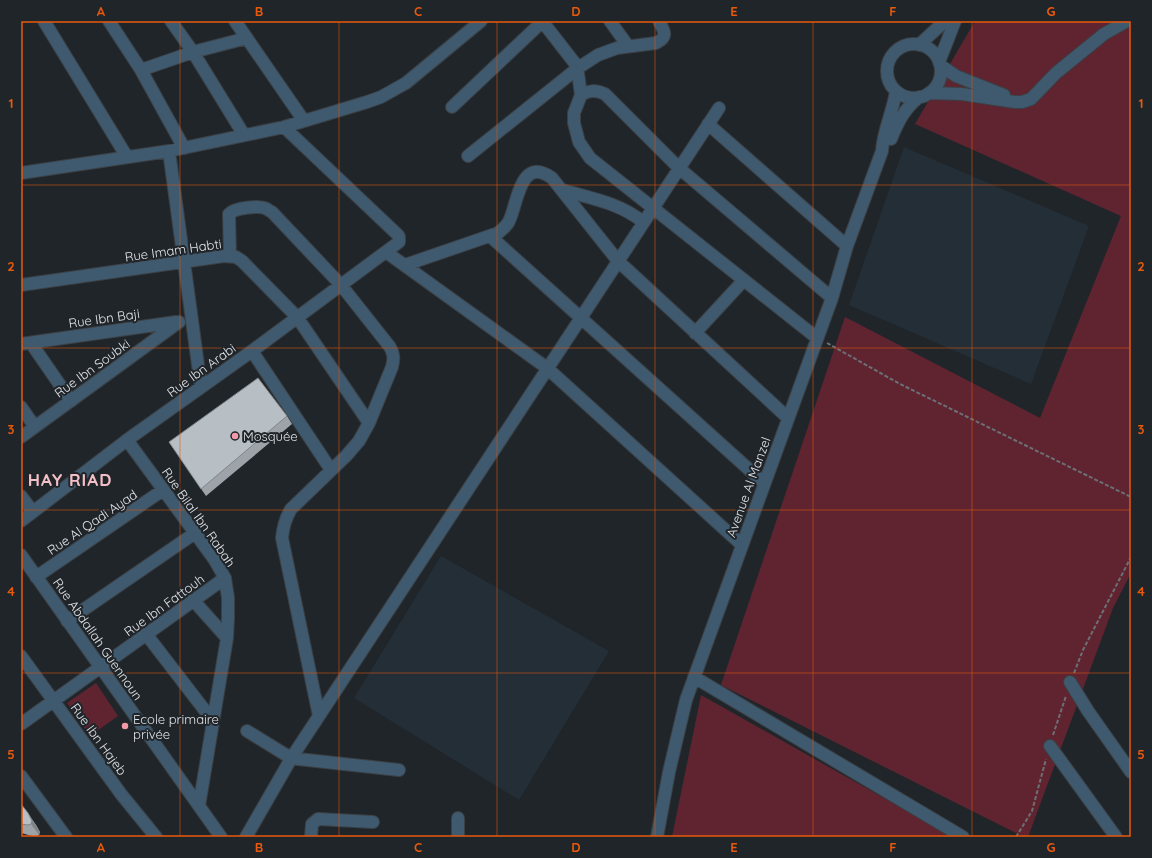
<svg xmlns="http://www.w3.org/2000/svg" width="1152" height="858" viewBox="0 0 1152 858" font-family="Quicksand,sans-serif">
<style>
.built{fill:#232e37}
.green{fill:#602431}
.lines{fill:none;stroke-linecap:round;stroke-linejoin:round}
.minor-casing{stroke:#3b4045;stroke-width:14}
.path{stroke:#6c7074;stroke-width:2;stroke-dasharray:4 2;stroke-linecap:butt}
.minor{stroke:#3f596e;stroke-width:12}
.wall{fill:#9da3a9}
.shaded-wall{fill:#808589}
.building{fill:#b7bec4;stroke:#808589}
.grid{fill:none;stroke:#e8590c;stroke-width:1;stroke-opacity:0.55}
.poi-dot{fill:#f39aa9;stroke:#20252a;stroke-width:1.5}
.labels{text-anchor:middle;stroke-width:4;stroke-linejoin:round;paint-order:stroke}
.street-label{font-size:13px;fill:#e2e5e8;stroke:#20252a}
.poi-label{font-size:13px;fill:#e2e5e8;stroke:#20252a;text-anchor:start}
.district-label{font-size:17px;font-weight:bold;letter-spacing:1px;fill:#f4c0c8;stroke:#20252a}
.neatline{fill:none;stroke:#e8590c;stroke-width:1.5}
.grid-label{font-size:13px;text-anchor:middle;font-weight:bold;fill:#e8590c}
</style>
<rect width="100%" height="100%" fill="#20252a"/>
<path class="built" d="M904,147L1089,226L1031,384L849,305Z
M441,556L609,651L519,800L354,698Z"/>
<path class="green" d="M975,21H1131V573L1113,608L1028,837H1024L721,685L845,317L1040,418L1121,216L915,124Z
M96,683L118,716L90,736L67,703Z
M701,695L953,837H672Z"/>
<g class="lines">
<defs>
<path id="minor" d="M44,21L127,157
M109,21L141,70L184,148
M171,21L193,52L244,135
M235,21L304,121
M542,21L577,66L581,95L574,113V123L579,142L590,158L817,338
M610,21L628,46
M887 71a27 27 0 1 1 54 0a27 27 0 1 1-54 0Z
M919,45L945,21
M939,62L955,21
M940,65L956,76L1004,95
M141,70L193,52L247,38
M929,93L962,94L1015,102H1022L1031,99L1056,73L1104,34L1127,21
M581,95C590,90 595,90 605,94L679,168L832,298
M452,107L542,22
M708,124L847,246
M891,139C898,122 904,109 919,97
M169,151L201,387
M468,156L578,68L598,55L617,48L656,43C668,37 665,32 659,21
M21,173L169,151L284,127L367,102L381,97L406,83L481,21
M562,190C590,198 620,203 643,222
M490,236L764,483
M386,252L547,368L742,545
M230,256L229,214C234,208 259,205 267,209C267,209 271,212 272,212L341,285L390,347C394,354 394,359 392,367L369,423L359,441L346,456L291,509C285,519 283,527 282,538L319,716
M405,265L498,233C503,229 508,225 510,219C518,200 521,156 552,178L618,261L788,418
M21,285L224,256L236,257L242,261L297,317L369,423
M695,333L744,280
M31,343L71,401
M21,344L176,322
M252,351L331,470
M21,407L35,427
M21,437L179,322
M127,440L214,559L225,578L228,598V618L227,638L199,806
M21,496L33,512
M21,521L127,440L252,351L399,242V237L398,235L284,127
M21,555L221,837
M36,577L163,490
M193,600L227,638
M67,621L195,533
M146,634L213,721
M21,656L121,794L156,837
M694,677L963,837
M1070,682L1088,711L1131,772
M21,724L225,578
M247,731L286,755L298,759L399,770
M1050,746L1116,837
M21,776L66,837
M458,818V837
M246,837L292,757L719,108
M311,837L312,824L318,819L373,822
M657,837L669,772L686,700L832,298L847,246L882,151C883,131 893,112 896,91"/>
</defs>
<use href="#minor" class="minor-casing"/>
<path class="path" d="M827,343L900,384L1131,497
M1074,673L1083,650L1131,557
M1053,735L1066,696
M1016,837L1032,811L1046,759"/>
<use href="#minor" class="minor"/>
</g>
<path class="wall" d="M287,416L292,424L206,496L169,442Z
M21,804L36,825L40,832L39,835L36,837L21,833Z"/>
<path class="shaded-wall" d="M28,813L36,825L40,832L39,835L31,824Z"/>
<path class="building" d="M258,378L287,416L201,489L169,442Z
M21,804L28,813L32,821L31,824L28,825L21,824Z"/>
<path class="grid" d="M180,21V837M339,21V837M497,21V837M655,21V837M813,21V837M972,21V837M21,185H1131M21,348H1131M21,510H1131M21,673H1131"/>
<g class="poi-dot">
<circle cx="235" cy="436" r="4"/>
<circle cx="125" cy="726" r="4"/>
</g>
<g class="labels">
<g class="street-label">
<text transform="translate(173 250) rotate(-8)" y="5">Rue Imam Habti</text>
<text transform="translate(104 318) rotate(-8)" y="5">Rue Ibn Baji</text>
<text transform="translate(92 368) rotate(-36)" y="5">Rue Ibn Soubki</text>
<text transform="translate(201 370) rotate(-36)" y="5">Rue Ibn Arabi</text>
<text transform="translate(748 487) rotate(-70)" y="5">Avenue Al Manzel</text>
<text transform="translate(199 517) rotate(55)" y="5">Rue Bilal Ibn Rabah</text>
<text transform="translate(92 522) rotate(-34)" y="5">Rue Al Qadi Ayad</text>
<text transform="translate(164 605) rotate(-36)" y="5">Rue Ibn Fattouh</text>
<text transform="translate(98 639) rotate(55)" y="5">Rue Abdallah Guennoun</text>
<text transform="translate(99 739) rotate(54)" y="5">Rue Ibn Hajeb</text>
</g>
<g class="poi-label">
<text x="243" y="441">Mosquée</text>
<text x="133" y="724">Ecole primaire<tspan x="133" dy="15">privée</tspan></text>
</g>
<g class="district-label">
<text x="70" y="486">HAY RIAD</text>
</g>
</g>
<rect width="1152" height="858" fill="none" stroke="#20252a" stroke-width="44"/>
<rect x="22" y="22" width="1108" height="814" class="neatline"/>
<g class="grid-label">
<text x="101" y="16">A</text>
<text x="259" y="16">B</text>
<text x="418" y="16">C</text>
<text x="576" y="16">D</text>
<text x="734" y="16">E</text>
<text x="893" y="16">F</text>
<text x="1051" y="16">G</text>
<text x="11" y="108">1</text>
<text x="1141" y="108">1</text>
<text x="11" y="271">2</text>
<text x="1141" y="271">2</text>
<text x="11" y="434">3</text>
<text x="1141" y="434">3</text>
<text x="11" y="596">4</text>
<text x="1141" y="596">4</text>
<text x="11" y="759">5</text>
<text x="1141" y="759">5</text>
<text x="101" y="852">A</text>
<text x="259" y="852">B</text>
<text x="418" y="852">C</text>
<text x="576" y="852">D</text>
<text x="734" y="852">E</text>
<text x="893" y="852">F</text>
<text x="1051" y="852">G</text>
</g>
</svg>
